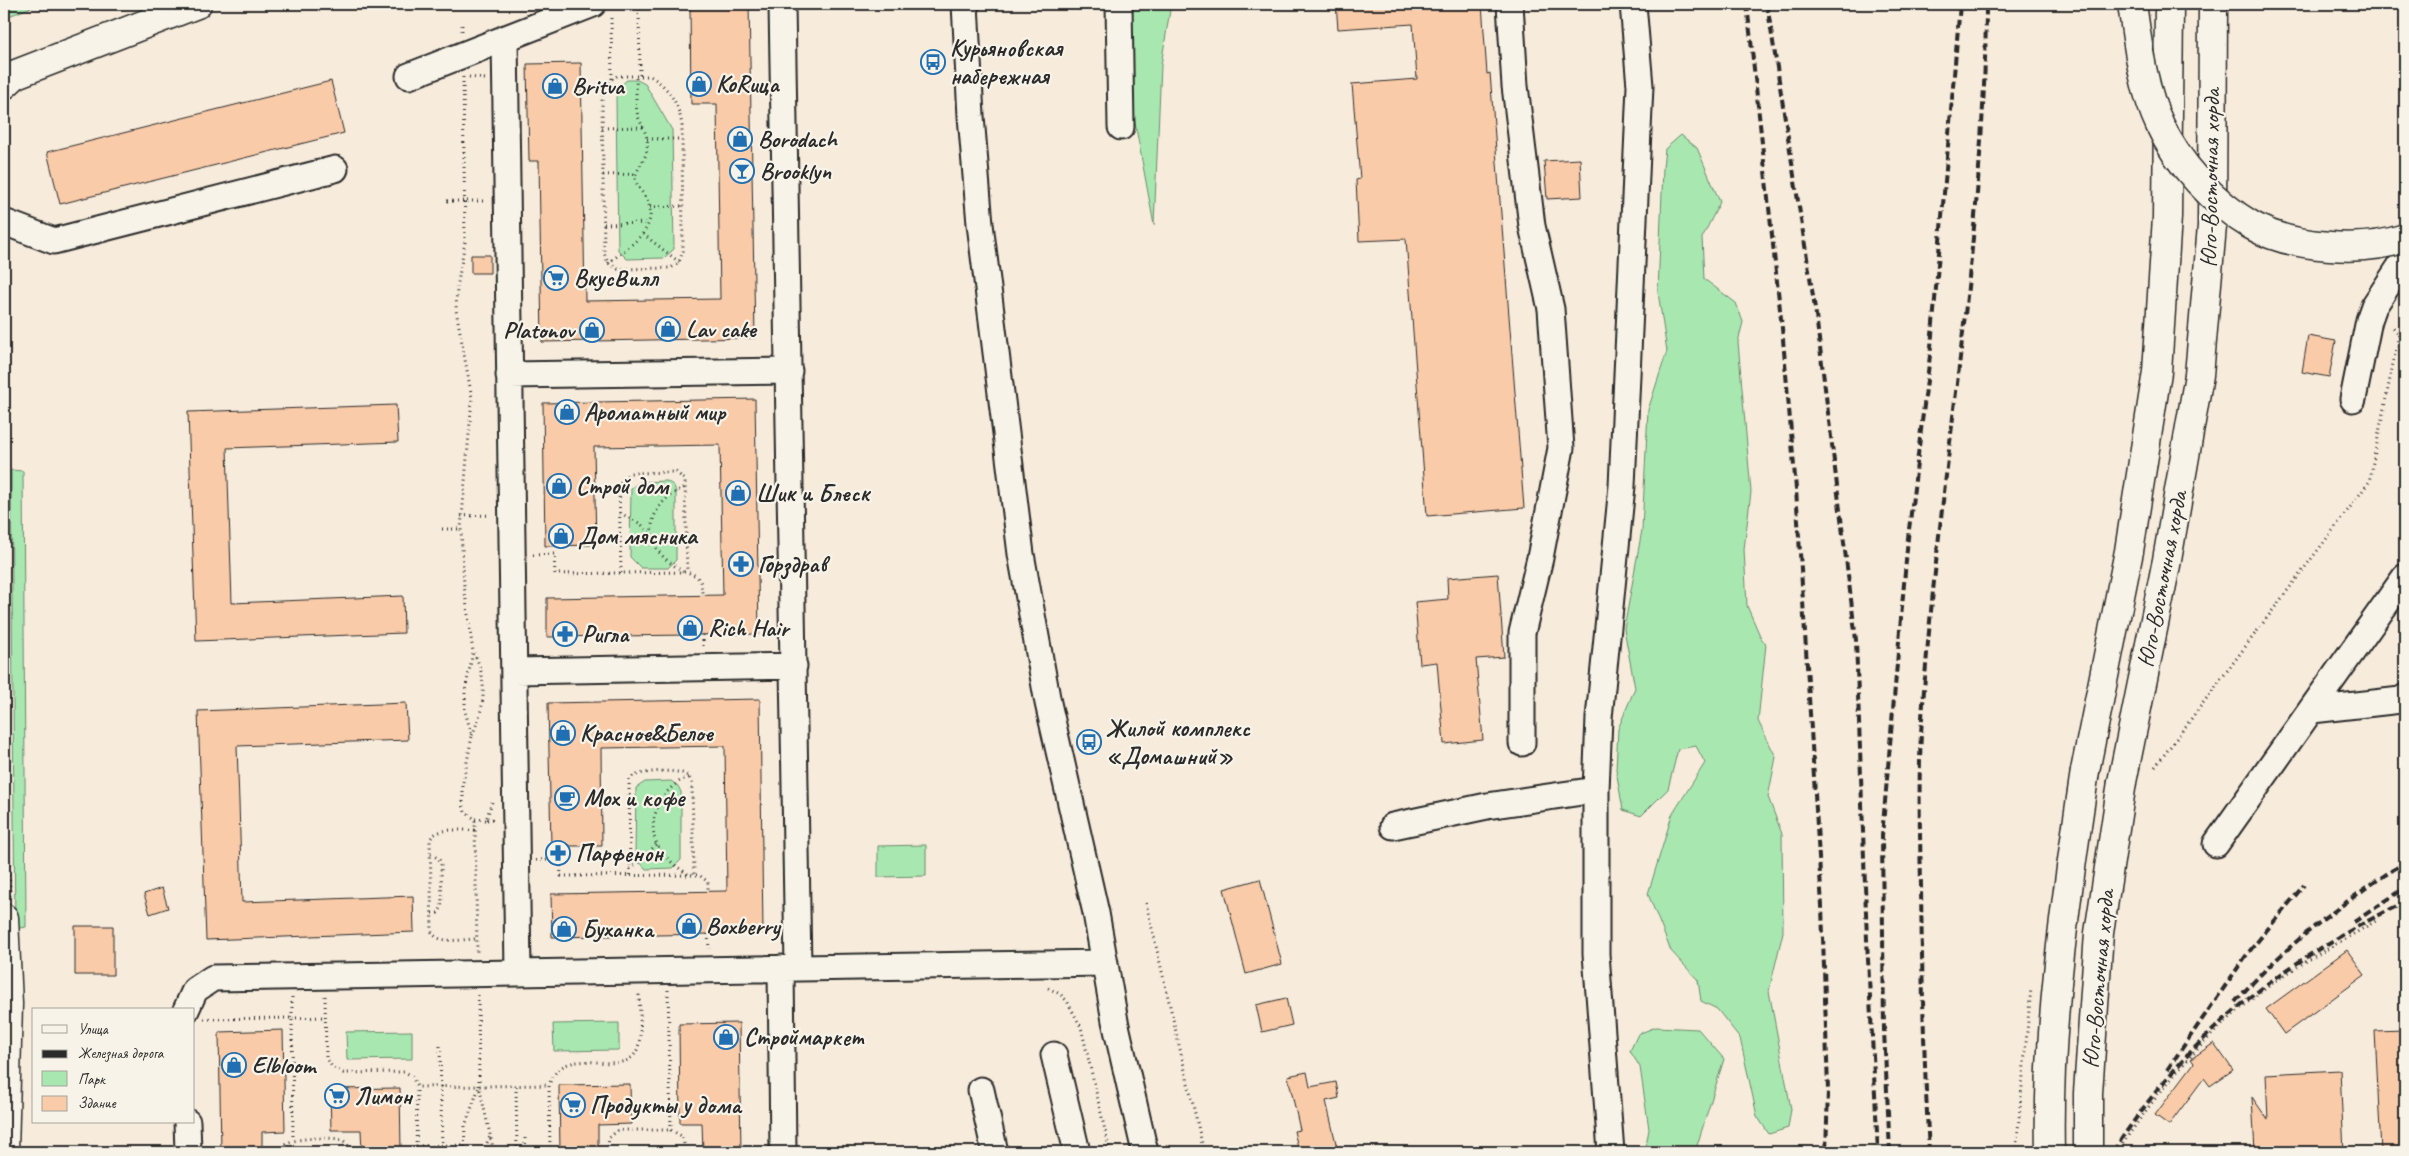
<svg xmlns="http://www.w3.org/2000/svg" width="2409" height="1156" viewBox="0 0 2409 1156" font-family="Caveat,sans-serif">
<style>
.green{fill:#a8e8b0;stroke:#6a8a6e}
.building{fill:#f9cba8;stroke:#2b2b2b}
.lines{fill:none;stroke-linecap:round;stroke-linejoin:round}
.minor-casing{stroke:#2b2b2b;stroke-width:29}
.major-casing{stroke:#2b2b2b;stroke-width:31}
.path{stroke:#2b2b2b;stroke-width:3;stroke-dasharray:1 4;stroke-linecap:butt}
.minor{stroke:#f7f3e8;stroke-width:25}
.major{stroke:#f7f3e8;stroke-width:28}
.rail{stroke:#2b2b2b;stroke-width:4;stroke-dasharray:8 4;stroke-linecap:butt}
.major-bridge-casing{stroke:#2b2b2b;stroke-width:31;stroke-linecap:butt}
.major-bridge{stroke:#f7f3e8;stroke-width:28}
.labels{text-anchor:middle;stroke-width:4.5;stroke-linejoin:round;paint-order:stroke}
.poi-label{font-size:24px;font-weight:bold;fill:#2b2b2b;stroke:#f7f3e8;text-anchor:start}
.street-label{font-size:24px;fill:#2b2b2b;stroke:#f7f3e8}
</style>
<rect width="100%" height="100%" fill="#f7ebdb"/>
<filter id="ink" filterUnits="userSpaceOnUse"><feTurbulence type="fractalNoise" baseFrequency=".02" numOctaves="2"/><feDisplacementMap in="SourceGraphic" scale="10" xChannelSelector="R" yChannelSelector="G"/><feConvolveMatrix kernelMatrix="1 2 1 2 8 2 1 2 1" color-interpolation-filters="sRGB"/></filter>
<g filter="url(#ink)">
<path class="green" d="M4,4H39L4,18Z
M1129,4H1171L1161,65L1154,225L1131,101Z
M627,80H637L645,84L672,130L674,249L664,258L627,259L618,250L616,98L619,87Z
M1681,135L1697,148L1720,202L1702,238L1704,279L1736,303L1743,322L1738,342L1751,492L1744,549L1747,606L1761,638L1766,644L1758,721L1776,757L1768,797L1782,834L1783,932L1769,991L1791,1109L1788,1128L1769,1134L1757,1116L1740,1038L1717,1009L1701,1001L1698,980L1671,951L1648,894L1672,815L1705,763L1696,746L1678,749L1668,789L1641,816L1623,810L1616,770L1618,729L1635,688L1624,629L1642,530L1648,410L1667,351L1658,292L1663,168L1665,149Z
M11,470L23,471L26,927L15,929Z
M667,481L674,486L676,492V560L668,568H641L630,557L631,488L640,482Z
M671,781L678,786L681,792V860L673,868L646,869L635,857L636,788L645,782Z
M926,845V876L878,877V846Z
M619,1023V1050L554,1051L553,1024Z
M1656,1027L1698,1029L1724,1059L1695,1152H1645L1649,1129L1640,1067L1630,1051L1638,1034Z
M412,1031V1059L347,1060L346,1032Z
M630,1148H664L669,1152H625Z"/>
<path class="building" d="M690,4H749L755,338L542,342L539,161H529L527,64L581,63L585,301L720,299L717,104H691Z
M1336,4H1482L1487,74L1490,73L1524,508L1427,516L1406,239L1359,241L1356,180L1360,179L1352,84L1417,79L1413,24L1338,29Z
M331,81L344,133L60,204L47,152Z
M1580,159L1582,197L1547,199L1544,161Z
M471,255H490V273H471Z
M2308,336L2336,341L2329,377L2302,372Z
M755,399L759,634L547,637V598L723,595L720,445L594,447L596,545L545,546L543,403Z
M396,405L398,442L227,448L232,603L403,596L404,633L196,641L188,412Z
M1498,574L1504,657L1476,659L1483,740L1444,744L1437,662L1420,664L1415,602L1448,599L1447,578Z
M760,699L763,933L552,937L551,894L727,891L725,746L601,748L602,846H551L548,703Z
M406,703L408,740L237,746L239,802L242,902L413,896L414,932L206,940L198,711Z
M1260,879L1282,964L1246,974L1224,889Z
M162,888L168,908L150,914L144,894Z
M75,926H113V975H75Z
M2347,950L2365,975L2284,1034L2266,1009Z
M1286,998L1292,1025L1262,1032L1256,1005Z
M739,1023L741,1152H703L702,1123H680L679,1024Z
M283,1030L285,1131L262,1132V1152H221L219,1032Z
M2405,1030V1152H2381L2375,1031Z
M2214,1043L2233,1070L2210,1086L2204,1078L2169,1125L2155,1115L2194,1063L2191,1059Z
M2340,1070L2344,1152H2255L2252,1097L2268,1120L2266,1074Z
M1307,1072L1310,1087L1336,1082L1339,1098L1326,1101L1338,1152H1299L1294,1131L1300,1130L1288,1076Z
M630,1084L631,1124L598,1125V1152H560L559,1085Z
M400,1088L401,1152H362L361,1130H331L330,1089Z"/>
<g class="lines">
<defs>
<path id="minor" d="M782,4L798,968
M965,4L971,116L980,224L1021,554L1048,703L1096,913L1115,1021L1145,1152
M1119,4L1121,127
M1510,4L1515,86L1532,226L1551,309L1561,448L1540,558L1522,633V743
M505,38L518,973
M409,76L593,4
M4,222L54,241L335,169
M509,375L789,371
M2353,399L2369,320L2374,306L2405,259
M514,671L794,666
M2312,710L2401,700L2405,697
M1393,826L1487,806L1596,790
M2216,844L2405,577
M781,968L783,1152
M186,1010L195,990L213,978L1105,963
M1054,1055L1077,1152
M981,1090L995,1152
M187,1122L188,1152
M1611,1152L1596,954V790L1599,718L1622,486L1640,86L1633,4"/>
<path id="major" d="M4,85L16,74L197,4
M2085,771L2129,551L2157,372L2167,217L2169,4
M2122,782L2167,560L2199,375L2212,226L2213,4
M4,918L8,1004L4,1152"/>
</defs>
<use href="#minor" class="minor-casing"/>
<use href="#major" class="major-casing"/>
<path class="path" d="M639,4L640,76
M611,18L612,79L605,86L602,99L604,253L608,263L618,269L671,268L679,262L683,251L682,126C679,104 669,87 650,76H617L612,79
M462,25V33
M463,77L465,242L457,288L456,310L472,398L461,529L464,585L473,652L465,691V711L472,736L463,783V805L465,812L475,819L477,953
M469,77L485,79
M602,128L643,127
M647,139H682
M603,175L636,174
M447,201H487
M650,207L683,206
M604,224L649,223
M643,234L679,262
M608,263C627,248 659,230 648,202C644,193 637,188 635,178C637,167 646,160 647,149C649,137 644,130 639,119C634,106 637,90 636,76
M620,513L641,524L652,536
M461,516L491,515
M442,529H461
M533,555L554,554L555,574L687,572C700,576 702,582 702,595
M683,572C675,566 665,560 659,552C641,525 659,497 686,487
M621,573L619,486L623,479L630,473L676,472L685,480L687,572
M703,635V647
M472,735C485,708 488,680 474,653
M2155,767L2369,482L2399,334L2391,325
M492,802L486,820L495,819
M8,810L10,897
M475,819L486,820
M475,830C462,831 436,826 430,840L432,932C438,945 464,939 477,939
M431,854L439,859L441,864L442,907L438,913H431
M536,860H560L561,876L699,875L708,882V891
M630,869L645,857L657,843
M688,874C676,867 664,857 657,844C645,819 664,785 689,777
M630,875L629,779C636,771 675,769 685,774C689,776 690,779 692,783L694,874
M1146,903L1204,1152
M708,934L709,949
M1048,988L1060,994L1067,1001L1081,1027L1110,1152
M668,990L671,1130L683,1137L685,1152
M478,995L479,1086L494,1152
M325,996L326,1057L332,1067L343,1073L405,1072L412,1076L417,1087L549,1085
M292,997V1018L326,1017
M204,1019L292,1018L293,1140
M440,1046L442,1152
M516,1086L517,1152
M525,1138V1152
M416,1146L463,1145
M2120,1148C2166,1077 2227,1010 2300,965C2326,949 2353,935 2379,919
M280,1152L283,1145C292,1138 326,1137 338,1139C345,1140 349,1146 352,1152
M416,1152L417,1087
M464,1152L465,1126L479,1087
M483,1152L491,1134
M550,1152L549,1085C565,1038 623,1082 637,1050C643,1036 639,1006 639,991
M607,1152L609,1138L618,1130H671
M2016,1152L2031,988"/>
<use href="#minor" class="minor"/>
<use href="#major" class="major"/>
<path class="rail" d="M1747,4L1782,328L1796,489L1822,906L1828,1090L1826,1152
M1767,4L1816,315L1856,640L1867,940L1878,1152
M2354,922L2405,888
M2235,1002C2284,946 2343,902 2405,862
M2167,1070L2248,953L2304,885
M1890,1152L1884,1031L1882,836L1908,538L1931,347L1960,4
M1929,1152C1924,1063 1922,975 1921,886C1920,830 1918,774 1922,718C1938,479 1985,244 1986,4
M2113,1152C2189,1033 2280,963 2405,902"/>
<defs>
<path id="major-bridge" d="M2132,4C2138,44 2142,87 2160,125C2177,163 2215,204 2251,225C2290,248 2363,253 2405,238
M2050,1152C2047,1024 2066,898 2085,771
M2088,1152V1093L2099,933L2122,782"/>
</defs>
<use href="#major-bridge" class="major-bridge-casing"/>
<use href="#major-bridge" class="major-bridge"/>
</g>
</g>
<defs>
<symbol id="bus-ring" viewBox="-11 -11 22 22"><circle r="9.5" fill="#f7f3e8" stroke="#1f6fb2" stroke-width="1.5"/><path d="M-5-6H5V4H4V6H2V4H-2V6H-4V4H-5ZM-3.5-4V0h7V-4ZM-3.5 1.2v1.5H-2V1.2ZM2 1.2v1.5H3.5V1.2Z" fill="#1f6fb2"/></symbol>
<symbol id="shop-ring" viewBox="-11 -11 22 22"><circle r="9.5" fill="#f7f3e8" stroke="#1f6fb2" stroke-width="1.5"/><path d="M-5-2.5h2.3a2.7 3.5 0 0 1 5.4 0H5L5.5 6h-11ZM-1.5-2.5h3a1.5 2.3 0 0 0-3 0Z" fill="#1f6fb2"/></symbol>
<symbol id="bar-ring" viewBox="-11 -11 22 22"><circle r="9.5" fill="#f7f3e8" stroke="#1f6fb2" stroke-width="1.5"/><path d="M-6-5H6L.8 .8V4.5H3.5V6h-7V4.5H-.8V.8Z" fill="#1f6fb2"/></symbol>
<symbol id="supermarket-ring" viewBox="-11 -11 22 22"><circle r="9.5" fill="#f7f3e8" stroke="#1f6fb2" stroke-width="1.5"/><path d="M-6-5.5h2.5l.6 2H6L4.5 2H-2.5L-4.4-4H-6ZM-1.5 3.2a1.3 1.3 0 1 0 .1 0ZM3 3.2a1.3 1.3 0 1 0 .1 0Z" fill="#1f6fb2"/></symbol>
<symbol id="pharmacy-ring" viewBox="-11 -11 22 22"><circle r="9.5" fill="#f7f3e8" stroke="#1f6fb2" stroke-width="1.5"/><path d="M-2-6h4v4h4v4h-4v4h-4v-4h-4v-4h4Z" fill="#1f6fb2"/></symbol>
<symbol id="cafe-ring" viewBox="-11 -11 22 22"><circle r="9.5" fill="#f7f3e8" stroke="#1f6fb2" stroke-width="1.5"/><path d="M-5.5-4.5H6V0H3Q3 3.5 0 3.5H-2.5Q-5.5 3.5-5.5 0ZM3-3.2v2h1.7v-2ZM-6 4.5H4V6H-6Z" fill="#1f6fb2"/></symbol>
</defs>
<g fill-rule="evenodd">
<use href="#bus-ring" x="919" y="48" width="28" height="28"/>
<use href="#shop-ring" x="685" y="70" width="28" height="28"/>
<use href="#shop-ring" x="541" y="72" width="28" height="28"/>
<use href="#shop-ring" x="726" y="125" width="28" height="28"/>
<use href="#bar-ring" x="728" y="157" width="28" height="28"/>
<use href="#supermarket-ring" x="542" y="264" width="28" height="28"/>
<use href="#shop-ring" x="654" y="315" width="28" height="28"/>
<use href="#shop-ring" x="578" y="316" width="28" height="28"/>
<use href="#shop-ring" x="553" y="398" width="28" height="28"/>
<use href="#shop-ring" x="545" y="472" width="28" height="28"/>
<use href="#shop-ring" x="724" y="479" width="28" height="28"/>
<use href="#shop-ring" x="547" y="522" width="28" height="28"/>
<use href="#pharmacy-ring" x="727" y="550" width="28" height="28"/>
<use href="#shop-ring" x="676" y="614" width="28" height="28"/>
<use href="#pharmacy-ring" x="551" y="620" width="28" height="28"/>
<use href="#shop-ring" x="549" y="719" width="28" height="28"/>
<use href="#bus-ring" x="1075" y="728" width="28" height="28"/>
<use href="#cafe-ring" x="553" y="784" width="28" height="28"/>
<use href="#pharmacy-ring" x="544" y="839" width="28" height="28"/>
<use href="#shop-ring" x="675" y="912" width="28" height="28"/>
<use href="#shop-ring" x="550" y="915" width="28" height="28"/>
<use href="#shop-ring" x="712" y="1023" width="28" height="28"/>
<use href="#shop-ring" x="220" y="1051" width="28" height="28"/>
<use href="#supermarket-ring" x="323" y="1082" width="28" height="28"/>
<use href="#supermarket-ring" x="559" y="1091" width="28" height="28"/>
</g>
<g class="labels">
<g class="poi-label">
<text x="950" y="56">Курьяновская<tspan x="950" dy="28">набережная</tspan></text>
<text x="716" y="92">КоRица</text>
<text x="572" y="94">Britva</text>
<text x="758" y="147">Borodach</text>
<text x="760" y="179">Brooklyn</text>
<text x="574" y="286">ВкусВилл</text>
<text x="686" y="337">Lav cake</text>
<text x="574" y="338" text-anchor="end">Platonov</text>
<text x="584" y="420">Ароматный мир</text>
<text x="576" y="494">Строй дом</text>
<text x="756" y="501">Шик и Блеск</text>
<text x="578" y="544">Дом мясника</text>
<text x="758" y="572">Горздрав</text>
<text x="708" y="636">Rich Hair</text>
<text x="582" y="642">Ригла</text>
<text x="1106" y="736">Жилой комплекс<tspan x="1106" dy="28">«Домашний»</tspan></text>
<text x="580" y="741">Красное&amp;Белое</text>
<text x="584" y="806">Мох и кофе</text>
<text x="576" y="861">Парфенон</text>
<text x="706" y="934">Boxberry</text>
<text x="582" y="937">Буханка</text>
<text x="744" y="1045">Строймаркет</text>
<text x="252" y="1073">Elbloom</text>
<text x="354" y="1104">Лимон</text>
<text x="590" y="1113">Продукты у дома</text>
</g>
<g class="street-label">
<text transform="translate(2210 178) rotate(-89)" y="8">Юго-Восточная хорда</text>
<text transform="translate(2162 579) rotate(-79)" y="8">Юго-Восточная хорда</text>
<text transform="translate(2098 979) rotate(-85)" y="8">Юго-Восточная хорда</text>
</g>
</g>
<rect width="2409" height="1156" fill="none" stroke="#f7f3e8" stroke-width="20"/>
<rect x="10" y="10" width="2389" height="1136" fill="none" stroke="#2b2b2b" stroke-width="2" filter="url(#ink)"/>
<rect x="32" y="1008" width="162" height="115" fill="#f7f3e8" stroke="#a5a39c"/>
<rect x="42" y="1025" width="25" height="8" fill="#f7f3e8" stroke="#a5a39c"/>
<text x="78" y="1034" font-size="15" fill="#2b2b2b">Улица</text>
<rect x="42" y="1050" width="25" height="8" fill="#2b2b2b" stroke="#a5a39c"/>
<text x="78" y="1058" font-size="15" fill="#2b2b2b">Железная дорога</text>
<rect x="42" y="1071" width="25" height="15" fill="#a8e8b0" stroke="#a5a39c"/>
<text x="78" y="1084" font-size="15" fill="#2b2b2b">Парк</text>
<rect x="42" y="1096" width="25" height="15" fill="#f9cba8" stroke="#a5a39c"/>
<text x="78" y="1108" font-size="15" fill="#2b2b2b">Здание</text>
</svg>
